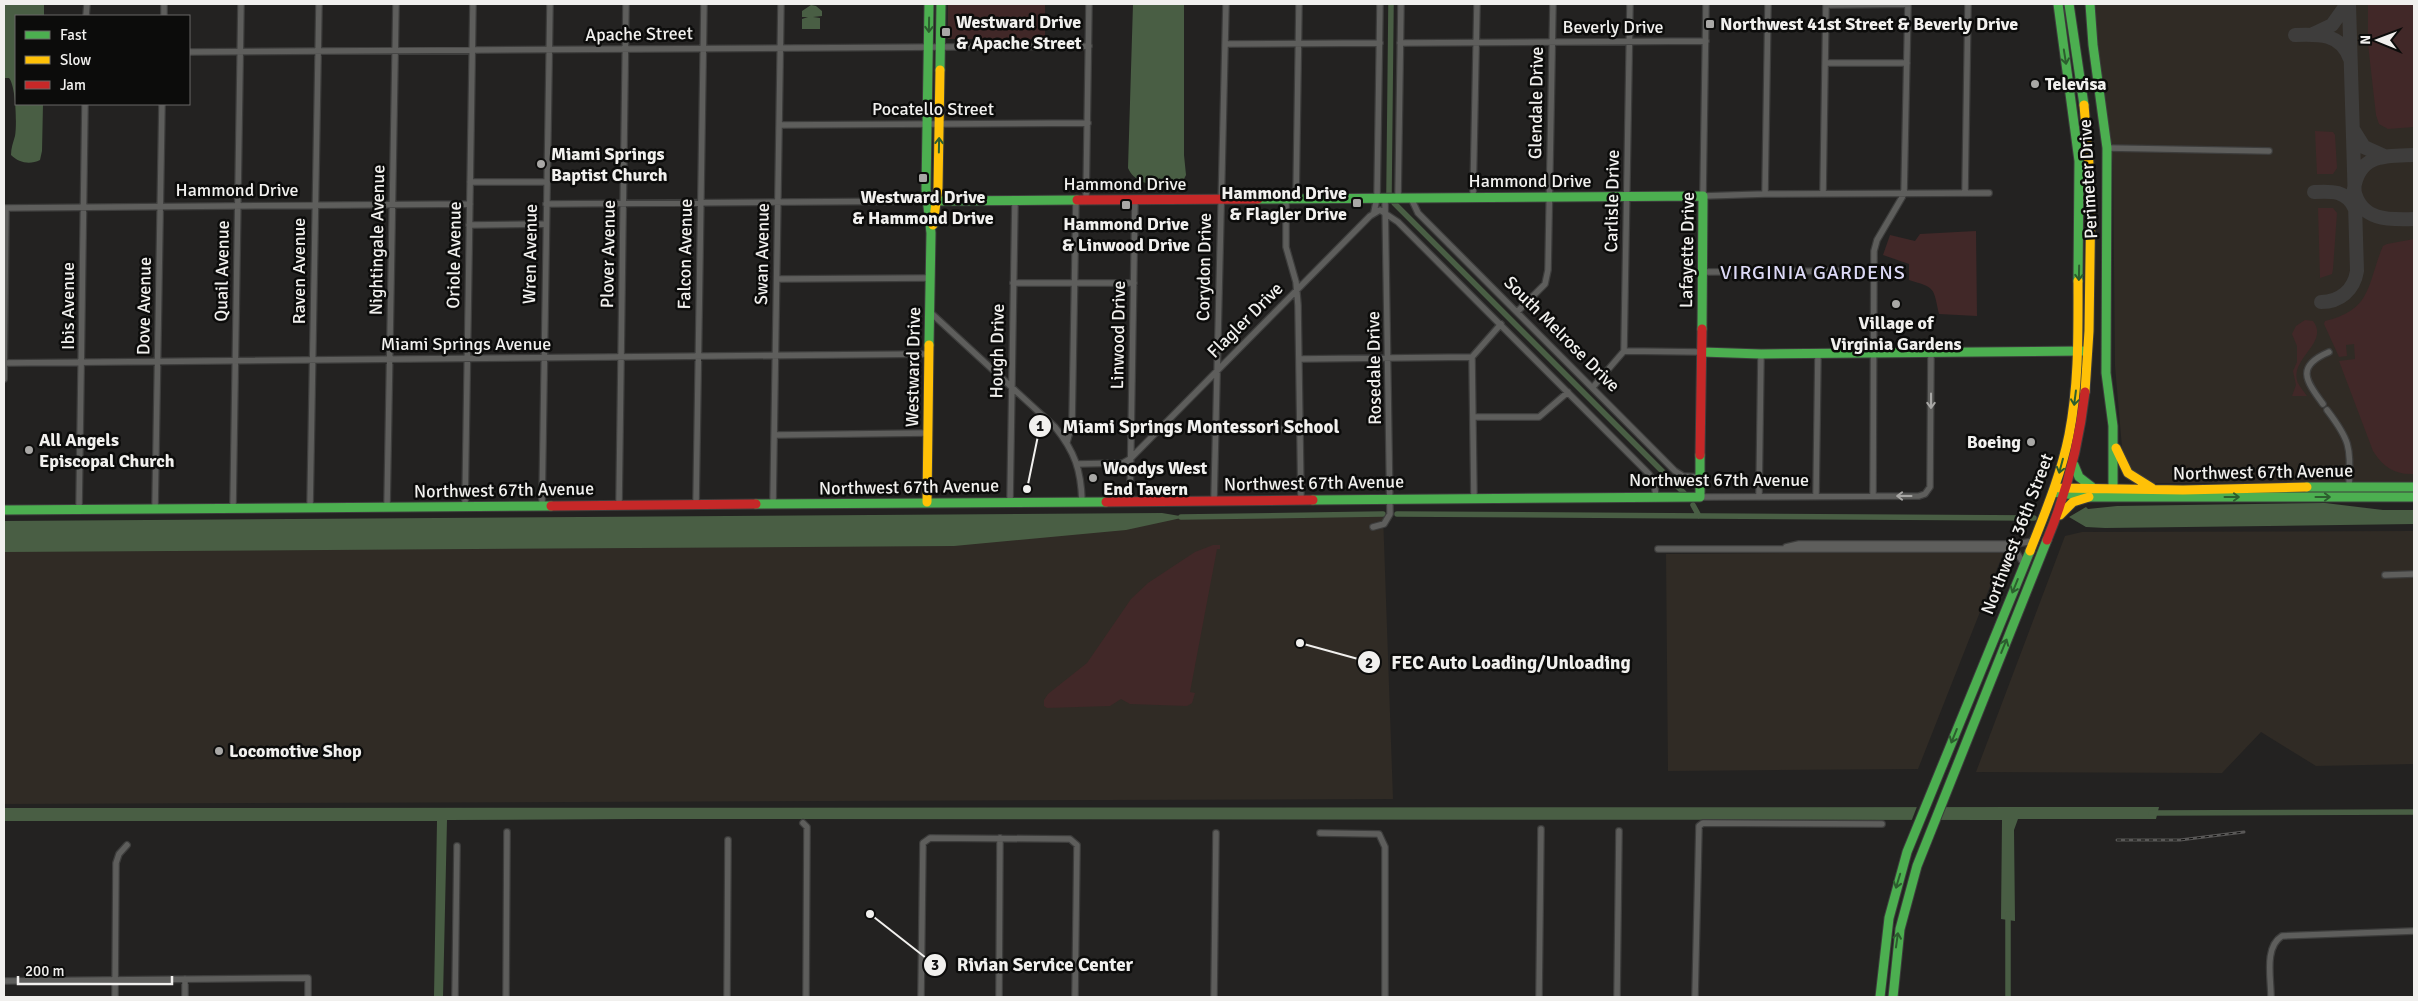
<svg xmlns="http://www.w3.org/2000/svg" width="2418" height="1001" viewBox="0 0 2418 1001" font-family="Signika,sans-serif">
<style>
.built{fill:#302b25}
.green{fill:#412828}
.water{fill:#495e44}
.pier{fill:#232221}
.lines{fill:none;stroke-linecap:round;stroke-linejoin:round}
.canal{stroke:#495e44;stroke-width:5.5}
.taxiway{stroke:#3e3d3c;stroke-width:14}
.street-casing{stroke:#3d3d3c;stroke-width:8}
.fast-casing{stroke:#3d3d3c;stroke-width:11}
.slow-casing{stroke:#3d3d3c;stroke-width:11}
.jam-casing{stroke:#3d3d3c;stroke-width:11}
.street{stroke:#5e5e5c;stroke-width:5.5}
.fast{stroke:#4caf50;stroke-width:9}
.slow{stroke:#ffc107;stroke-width:9}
.jam{stroke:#c62828;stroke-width:9}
.rail-casing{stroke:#595857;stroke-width:3}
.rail{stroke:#0c0c0b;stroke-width:1;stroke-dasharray:4;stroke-linecap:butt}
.oneway{stroke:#2c5e2e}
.oneway2{stroke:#a8a7a5}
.poi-dot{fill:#a9a8a6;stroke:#0c0c0b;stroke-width:2}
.labels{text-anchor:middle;stroke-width:5;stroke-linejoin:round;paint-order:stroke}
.poi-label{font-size:18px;font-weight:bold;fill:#f1f0ee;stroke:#0c0c0b;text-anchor:start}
.street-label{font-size:18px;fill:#f1f0ee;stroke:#0c0c0b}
.quarter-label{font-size:20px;letter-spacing:1px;fill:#dcd9f6;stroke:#0c0c0b}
.leader{fill:none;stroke:#f1f0ee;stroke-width:2}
.callout-dot{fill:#f1f0ee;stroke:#0c0c0b;stroke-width:2}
.mark-label{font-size:15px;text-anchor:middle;font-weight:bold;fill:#111}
.callout-label{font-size:19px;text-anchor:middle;font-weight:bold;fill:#f1f0ee;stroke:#0c0c0b;stroke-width:5;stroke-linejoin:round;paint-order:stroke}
</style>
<rect width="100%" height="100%" fill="#232221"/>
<path class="built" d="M2095,4H2414V483H2151L2133,475L2123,459L2115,366L2113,164L2096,37Z
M1383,514L1393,799L4,804V548Z
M2414,531V764L2316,766L2261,732L2222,773L1976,772L2065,536L2082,532Z
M2004,551L1918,769L1668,771L1666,554Z"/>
<path class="green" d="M948,4H1045V39H948Z
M2368,4H2414V127L2388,129L2379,124L2376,115L2368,44Z
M2315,131L2333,132L2335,135L2337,168L2333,174H2317Z
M2318,208H2333L2337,213L2333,269L2332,274L2320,278Z
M1976,231L1977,316L1939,314C1933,287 1936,288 1909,280V264L1883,255L1890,235L1915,241L1920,234Z
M2414,239V474C2395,475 2383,467 2373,451L2339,361L2355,359L2354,344L2346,345L2347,356L2339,357L2324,324L2325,321C2373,310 2367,283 2383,246L2387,244Z
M2305,320L2313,321C2330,343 2288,359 2298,383C2300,387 2304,392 2307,396H2292L2296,385L2293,371L2297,362V346L2292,334L2296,326Z
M1213,545H1220V549H1217L1190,692L1195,693L1192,703L1187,706L1130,704L1121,699L1110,706L1047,708L1044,706V700L1048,694L1087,663L1131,599L1148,583L1195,552Z"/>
<path class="water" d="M4,4H44V16H16V104H43L42,151L40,160C30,165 19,163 11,155C11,148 13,143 15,136C17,126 16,86 9,78H4Z
M1133,4H1184V155L1186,175L1182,183C1164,188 1136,187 1128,168Z
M811,5L816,6L822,11V16L813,17L820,18V29H802V19L808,17H802V11Z
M2325,503L2383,510H2414V524L2105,528L2086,527L2069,517L2086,507L2088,509L2117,506Z
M1162,513L1186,517L1126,530L954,546L4,552V521Z
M2159,807L2156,819H2018L2014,830L2015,921L2001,919L2002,820L642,819L447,820L443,997H434L437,821H4V808Z"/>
<path class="pier" d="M1918,804H1945L1938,822H1911Z"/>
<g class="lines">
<path class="canal" d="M1389,193L1391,4
M1394,203L1684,493
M1693,505L1699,516
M1397,514L2034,518
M1181,517L1383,514
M2151,813L2414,812
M2008,997V914"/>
<path class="taxiway" d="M2313,34L2332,25L2347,4
M2295,35C2318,34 2341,33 2350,59
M2354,131L2364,147L2384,156
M2414,155C2387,156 2359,153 2354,189C2360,221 2389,220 2414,219
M2314,192C2331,191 2347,190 2355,209
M2321,302C2340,302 2354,290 2357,271L2349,4"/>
<defs>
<path id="street" d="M1706,4L1703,196L1765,194L1989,193
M1826,5L1908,4
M86,16L87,4
M164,16V4
M1400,43L1706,41
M1225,44L1380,43
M189,52L1089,46
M1825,63H1907
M779,125L1088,123
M2107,148L2269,151
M470,182H547
M1965,193L1968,4
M1765,194L1768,4
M1823,194L1826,4
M1473,197L1477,4
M1296,198L1299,4
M1398,198L1401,4
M1411,198L1418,213L1675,471L1683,476L1700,477
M1286,199V247L1296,282L1298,305L1301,499
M1086,200L1089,4
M546,204L927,201
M4,208L470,204
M1374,212L1377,198L1380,4
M469,225L546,224
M1702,272L1874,271
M777,279L930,278
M1013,283H1134
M1518,311L1545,284L1548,270L1553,4
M930,312L1055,427C1075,452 1081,470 1082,501
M1624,351L1702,352
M1472,357L1474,499
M1299,359L1472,357L1501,324
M4,363L929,354
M4,379L6,208
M1593,387L1624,351L1630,4
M2323,404C2305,380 2296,366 2329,352
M2327,410C2352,443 2350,447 2349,488
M1473,417H1539L1568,392
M1216,430L1300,429
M775,435L928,433
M1067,442L1072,424L1076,200
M1077,464L1123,463L1130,459L1370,216L1380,210L1398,222L1649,474L1654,482L1656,497
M1873,495L1874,251L1877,240L1904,194L1908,4
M1759,496L1761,354
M1816,496L1818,353
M1700,497L1919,496L1925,494L1930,487L1931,352
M1214,500L1226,4
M1130,501L1135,200
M1010,502L1015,201
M619,505L626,4
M696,505L704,4
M773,505L781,4
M465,506L473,4
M542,506L550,4
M387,507L396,4
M233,508L241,4
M310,508L319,4
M79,509L85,104
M155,509L162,104
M1373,527L1384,524L1390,514L1385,198
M1786,547L1799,544H2016L2034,541
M1658,549H2006L2017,553L2024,564
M2385,575L2414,574
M803,823L807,827L806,997
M1320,833L1379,834L1385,847V997
M4,981L308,978V997
M115,997L116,863L119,854L127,845
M185,997V979
M455,997L457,846
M506,997L507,832
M727,997L728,840
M921,997L923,843L930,838L1070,839L1077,845L1075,997
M999,997L1000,838
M1214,997L1216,833
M1539,997L1541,829
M1617,997L1619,831
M1695,997L1699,826L1703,823L1882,824
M2271,997C2271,978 2264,947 2282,936L2414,931"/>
<path id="fast" d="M929,4L926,189L931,233L929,345
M2058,4L2079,161L2078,281
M2069,4L2084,105
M2090,4L2093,45L2107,148L2106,373L2113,426V497
M940,70L941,4
M1258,199L1703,196L1702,329
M927,201L1077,200
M1702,352L1761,354L2083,351
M2074,465L2079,477L2092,487
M2307,487H2414
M2053,492L2089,497H2414
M1313,500L1700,497V455
M756,504L1106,502
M4,510L551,506
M1880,997L1889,918L1907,852L2030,551
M1893,997L1900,929L1917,866L2047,540"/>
<path id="slow" d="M2084,105L2091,188L2089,331L2085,392
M933,225L938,188L940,70
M2116,448L2128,473L2152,488
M2060,488L2183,490L2307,487
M927,502L929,345
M2060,515L2073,502L2089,497
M2030,551C2045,513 2061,475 2069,435C2079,384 2078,333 2078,281"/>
<path id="jam" d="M1077,200L1258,199
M1700,455L1702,329
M1106,502L1313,500
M551,506L756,504
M2047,540C2067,492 2079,443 2085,392"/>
</defs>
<use href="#street" class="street-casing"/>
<use href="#fast" class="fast-casing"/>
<use href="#slow" class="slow-casing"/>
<use href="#jam" class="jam-casing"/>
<use href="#street" class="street"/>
<use href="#fast" class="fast"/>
<use href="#slow" class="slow"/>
<use href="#jam" class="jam"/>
<defs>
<path id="rail" d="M2117,840H2180L2244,832"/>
</defs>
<use href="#rail" class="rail-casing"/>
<use href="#rail" class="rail"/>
</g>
<defs><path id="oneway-shaft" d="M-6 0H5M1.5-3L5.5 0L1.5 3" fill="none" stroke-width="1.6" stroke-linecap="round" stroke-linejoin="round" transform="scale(1.25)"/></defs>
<g class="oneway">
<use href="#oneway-shaft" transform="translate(929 25) rotate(91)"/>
<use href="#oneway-shaft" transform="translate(2065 57) rotate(81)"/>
<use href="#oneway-shaft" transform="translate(939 145) rotate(-89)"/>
<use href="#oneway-shaft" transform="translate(2079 273) rotate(91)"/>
<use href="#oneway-shaft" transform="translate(2075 398) rotate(97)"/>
<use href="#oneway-shaft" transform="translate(2061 466) rotate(105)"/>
<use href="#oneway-shaft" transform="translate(2232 497)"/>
<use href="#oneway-shaft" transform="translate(2323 497)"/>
<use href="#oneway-shaft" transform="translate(2015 586) rotate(112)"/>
<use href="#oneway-shaft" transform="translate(2004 646) rotate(-68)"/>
<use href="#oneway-shaft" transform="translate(1954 736) rotate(112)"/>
<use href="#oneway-shaft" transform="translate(1898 881) rotate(107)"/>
<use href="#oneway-shaft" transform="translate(1897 940) rotate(-82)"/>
</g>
<g class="oneway2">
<use href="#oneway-shaft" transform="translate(1931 401) rotate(90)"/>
<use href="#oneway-shaft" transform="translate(1904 496) rotate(-180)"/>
</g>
<g class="poi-dot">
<rect x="1705" y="19" width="10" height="10" rx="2.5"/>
<rect x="941" y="27" width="10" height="10" rx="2.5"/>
<circle cx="2035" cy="84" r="5"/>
<circle cx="541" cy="164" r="5"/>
<rect x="918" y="173" width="10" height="10" rx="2.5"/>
<rect x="1352" y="198" width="10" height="10" rx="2.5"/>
<rect x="1121" y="200" width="10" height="10" rx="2.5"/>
<circle cx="1896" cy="304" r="5"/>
<circle cx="2031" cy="442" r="5"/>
<circle cx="29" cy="450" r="5"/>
<circle cx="1093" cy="478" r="5"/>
<circle cx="219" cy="751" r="5"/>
</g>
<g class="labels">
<g class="poi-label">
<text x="956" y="28">Westward Drive<tspan x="956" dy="21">&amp; Apache Street</tspan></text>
<text x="1720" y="30">Northwest 41st Street &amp; Beverly Drive</text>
<text x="2045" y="90">Televisa</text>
<text x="551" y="160">Miami Springs<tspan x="551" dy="21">Baptist Church</tspan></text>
<text x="1347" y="199" text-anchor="end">Hammond Drive<tspan x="1347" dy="21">&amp; Flagler Drive</tspan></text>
<text x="923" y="203" text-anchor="middle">Westward Drive<tspan x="923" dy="21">&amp; Hammond Drive</tspan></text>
<text x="1126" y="230" text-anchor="middle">Hammond Drive<tspan x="1126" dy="21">&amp; Linwood Drive</tspan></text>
<text x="1896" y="329" text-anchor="middle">Village of<tspan x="1896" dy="21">Virginia Gardens</tspan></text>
<text x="39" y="446">All Angels<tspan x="39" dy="21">Episcopal Church</tspan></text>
<text x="2021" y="448" text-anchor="end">Boeing</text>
<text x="1103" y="474">Woodys West<tspan x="1103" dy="21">End Tavern</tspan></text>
<text x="229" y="757">Locomotive Shop</text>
</g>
<g class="street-label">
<text x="1613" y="33">Beverly Drive</text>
<text transform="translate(639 34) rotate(-1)" y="6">Apache Street</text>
<text transform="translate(1536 103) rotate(-89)" y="6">Glendale Drive</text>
<text x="933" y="115">Pocatello Street</text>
<text transform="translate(2088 179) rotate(-93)" y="6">Perimeter Drive</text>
<text x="1530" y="187">Hammond Drive</text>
<text x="1125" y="190">Hammond Drive</text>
<text x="237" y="196">Hammond Drive</text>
<text transform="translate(1612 201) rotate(-89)" y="6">Carlisle Drive</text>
<text transform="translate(377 240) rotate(-89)" y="6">Nightingale Avenue</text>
<text transform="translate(1687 250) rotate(-89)" y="6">Lafayette Drive</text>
<text transform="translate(530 254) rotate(-89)" y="6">Wren Avenue</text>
<text transform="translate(608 254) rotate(-89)" y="6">Plover Avenue</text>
<text transform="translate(685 254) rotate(-89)" y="6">Falcon Avenue</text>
<text transform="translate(762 254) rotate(-89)" y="6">Swan Avenue</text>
<text transform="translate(454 255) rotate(-89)" y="6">Oriole Avenue</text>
<text transform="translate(1204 267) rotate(-89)" y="6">Corydon Drive</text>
<text transform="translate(222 271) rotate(-89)" y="6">Quail Avenue</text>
<text transform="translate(299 271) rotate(-90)" y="6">Raven Avenue</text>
<text transform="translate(68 306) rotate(-90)" y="6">Ibis Avenue</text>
<text transform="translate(144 306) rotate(-89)" y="6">Dove Avenue</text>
<text transform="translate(1245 320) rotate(-45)" y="6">Flagler Drive</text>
<text transform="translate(1562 334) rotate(45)" y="6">South Melrose Drive</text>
<text transform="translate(1118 335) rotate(-89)" y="6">Linwood Drive</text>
<text x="466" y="350">Miami Springs Avenue</text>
<text transform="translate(997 351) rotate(-89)" y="6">Hough Drive</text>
<text transform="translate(913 367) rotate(-89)" y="6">Westward Drive</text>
<text transform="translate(1374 368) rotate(-91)" y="6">Rosedale Drive</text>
<text transform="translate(2263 472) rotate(-1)" y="6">Northwest 67th Avenue</text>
<text x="1719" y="486">Northwest 67th Avenue</text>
<text transform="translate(1314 483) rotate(-1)" y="6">Northwest 67th Avenue</text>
<text transform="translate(909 487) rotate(-1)" y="6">Northwest 67th Avenue</text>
<text transform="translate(504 490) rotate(-1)" y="6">Northwest 67th Avenue</text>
<text transform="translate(2017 534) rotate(-69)" y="6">Northwest 36th Street</text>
</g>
<g class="quarter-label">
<text x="1813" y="279">VIRGINIA GARDENS</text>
</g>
</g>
<path class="leader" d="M1027 489L1040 426M1300 643L1369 662M870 914L935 965"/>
<g class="callout-dot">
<circle cx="1027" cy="489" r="5"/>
<circle cx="1300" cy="643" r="5"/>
<circle cx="870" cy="914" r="5"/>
<circle cx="1040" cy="426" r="12"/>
<circle cx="1369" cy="662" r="12"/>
<circle cx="935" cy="965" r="12"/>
</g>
<g class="mark-label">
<text x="1040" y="431">1</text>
<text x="1369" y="668">2</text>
<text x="935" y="970">3</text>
</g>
<g class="callout-label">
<text x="1201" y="433">Miami Springs Montessori School</text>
<text x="1511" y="669">FEC Auto Loading/Unloading</text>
<text x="1045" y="971">Rivian Service Center</text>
</g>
<rect width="2418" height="1001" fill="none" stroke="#f1f0ee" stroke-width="10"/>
<rect x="15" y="15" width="175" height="90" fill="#0c0c0b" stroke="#686766"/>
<rect x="25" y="31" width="25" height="8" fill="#4caf50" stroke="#686766"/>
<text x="60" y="40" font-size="15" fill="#f1f0ee">Fast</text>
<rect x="25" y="56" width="25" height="8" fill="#ffc107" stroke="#686766"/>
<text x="60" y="65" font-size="15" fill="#f1f0ee">Slow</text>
<rect x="25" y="81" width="25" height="8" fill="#c62828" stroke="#686766"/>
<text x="60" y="90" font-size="15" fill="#f1f0ee">Jam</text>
<g transform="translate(2378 40) rotate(271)" stroke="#0c0c0b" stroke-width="4" paint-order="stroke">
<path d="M0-4L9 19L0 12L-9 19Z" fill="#f1f0ee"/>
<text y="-8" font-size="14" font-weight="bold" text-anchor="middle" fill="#f1f0ee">N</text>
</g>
<path d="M18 976v8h154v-8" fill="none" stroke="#f1f0ee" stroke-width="2.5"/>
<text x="25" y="976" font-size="15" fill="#f1f0ee" stroke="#0c0c0b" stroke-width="4" paint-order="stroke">200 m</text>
</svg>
